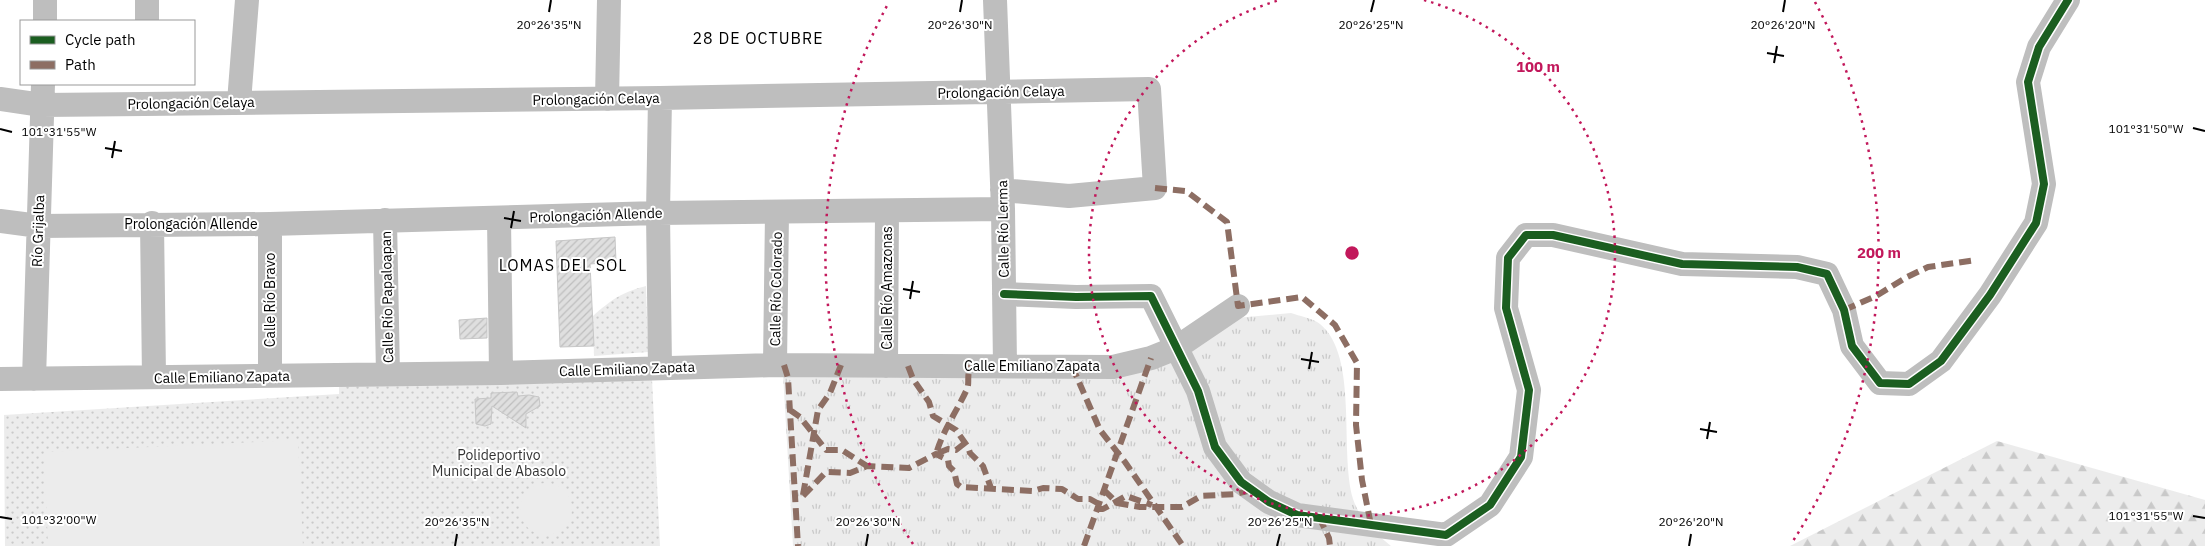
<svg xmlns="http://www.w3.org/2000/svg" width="2205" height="546" viewBox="0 0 2205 546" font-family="'IBM Plex Sans',sans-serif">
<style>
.grass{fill:url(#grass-tufts)}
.forest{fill:url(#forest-firs)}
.park{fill:url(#park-dots)}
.pitch{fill:#ececec}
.building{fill:url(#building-hatch);stroke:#c7c7c7}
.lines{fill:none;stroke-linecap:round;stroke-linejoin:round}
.minor{stroke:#bebebe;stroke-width:24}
.quiet{stroke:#8d6e63;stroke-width:6;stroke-dasharray:12 6;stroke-linecap:butt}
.cycleway-casing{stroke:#fff;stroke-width:11}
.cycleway{stroke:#1b5e20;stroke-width:8}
.ticks{fill:none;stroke:#000;stroke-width:2}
.ring{fill:none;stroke:#c2185b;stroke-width:2.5;stroke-dasharray:2.5 5}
.labels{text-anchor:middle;stroke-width:4;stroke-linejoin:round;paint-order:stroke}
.street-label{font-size:14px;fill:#000;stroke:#fff}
.park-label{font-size:14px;fill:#333;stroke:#fff}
.quarter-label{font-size:16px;letter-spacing:1px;fill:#000;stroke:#fff}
.ticks-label{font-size:12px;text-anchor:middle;fill:#000;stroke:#fff;stroke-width:4;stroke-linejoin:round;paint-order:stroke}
.centre{fill:#c2185b;stroke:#fff;stroke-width:2.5}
.ring-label{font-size:15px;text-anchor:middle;font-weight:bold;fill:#c2185b;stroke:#fff;stroke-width:4;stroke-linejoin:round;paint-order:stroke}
</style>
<defs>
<pattern id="grass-tufts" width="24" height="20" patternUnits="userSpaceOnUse" patternTransform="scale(1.25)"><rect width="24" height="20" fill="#ececec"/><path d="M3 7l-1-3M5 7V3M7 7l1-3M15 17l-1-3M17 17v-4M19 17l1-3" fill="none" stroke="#c9c9c9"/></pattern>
<pattern id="forest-firs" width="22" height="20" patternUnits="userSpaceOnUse" patternTransform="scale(1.25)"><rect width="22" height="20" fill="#ececec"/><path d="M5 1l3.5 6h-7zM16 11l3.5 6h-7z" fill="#c9c9c9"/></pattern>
<pattern id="park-dots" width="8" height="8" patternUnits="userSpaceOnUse" patternTransform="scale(1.25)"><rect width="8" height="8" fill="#ececec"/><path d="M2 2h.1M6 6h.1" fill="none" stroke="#c9c9c9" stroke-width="1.8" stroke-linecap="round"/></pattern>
<pattern id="building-hatch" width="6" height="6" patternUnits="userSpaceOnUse" patternTransform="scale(1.25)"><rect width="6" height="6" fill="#dfdfdf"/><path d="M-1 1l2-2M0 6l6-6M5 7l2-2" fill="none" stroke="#bebebe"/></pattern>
</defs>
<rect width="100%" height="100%" fill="#fff"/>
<path class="grass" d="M1291,313C1299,316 1313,318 1320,324C1359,356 1339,451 1353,499C1359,518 1376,534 1391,546H793L783,374H1117L1236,318Z"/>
<path class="forest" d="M1997,441L2205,500V546H1790Z"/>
<path class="park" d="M646,286L648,352L594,356L593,316C611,300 622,292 646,286Z
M652,379L660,546H5L4,415L339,394V382Z"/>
<path class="pitch" d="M298,440L303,546H48L44,452Z
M520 509a26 26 0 1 1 52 0a26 26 0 1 1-52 0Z"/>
<path class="building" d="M615,237L616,262L590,264L594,346L560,347L556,241Z
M487,318V338L460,339L459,320Z
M517,392L518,396L529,395L539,397L540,406L526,414V428L492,406L491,424L485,426L476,424L475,399L491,398V393Z"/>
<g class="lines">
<path class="minor" d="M995,0L1003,209L1005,366
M45,21V0
M147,21V0
M660,98L658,213L660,368
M0,99L42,105L144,104L660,98L1149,89L1155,188L1069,196L1002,190
M607,99L609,0
M239,102L247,0
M499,218L501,373
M385,220L388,374
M0,221L39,226L270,224L658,213L1003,209
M152,223L154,377
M270,224V376
M1004,294L1076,297L1151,296L1198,391L1215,447L1241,482L1269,502L1297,515L1446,535L1490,505L1521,457L1529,390L1506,308L1508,258L1526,235H1553L1682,264L1797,267L1827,274L1844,310L1852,346L1880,383L1909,384L1941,361L1990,295L2036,223L2044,184L2028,82L2039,47L2068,0
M775,365L777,213
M886,366L887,211
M0,379L501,373L775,365L1113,367L1151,358L1176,348L1238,306
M34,379L43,84"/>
<path class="quiet" d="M1155,188L1186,191L1227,222L1238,306L1302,297L1335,325L1357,363L1356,425L1362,480L1371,525
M1844,310L1876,296L1907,277L1928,267L1976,260
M784,365L788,378L798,546
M908,366L913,379L929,402L933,416L956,430L968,447L970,453L983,466L991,488
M1072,366L1100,430L1125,462L1183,546
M790,410L800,417L826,450H842L867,466
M965,443L956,450L948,449L936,454C943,430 957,411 967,389C970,382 966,376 971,366
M1104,490L1117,503L1140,507H1182L1201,496L1236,494L1252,490
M803,495L818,410L830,393L841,365
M803,496L826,472L850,473L867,466L909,468L936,454L948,460L949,466L954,471L957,484L961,487L1033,491L1043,488L1062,489L1078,499H1090L1099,504
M1097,509H1103L1126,496L1152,505
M1319,517L1329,538L1330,546
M1084,546L1151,358"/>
<defs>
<path id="cycleway" d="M1004,294L1076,297L1151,296L1198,391L1215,447L1241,482L1269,502L1297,515L1446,535L1490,505L1521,457L1529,390L1506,308L1508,258L1526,235H1553L1682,264L1797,267L1827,274L1844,310L1852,346L1880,383L1909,384L1941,361L1990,295L2036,223L2044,184L2028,82L2039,47L2068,0"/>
</defs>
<use href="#cycleway" class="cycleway-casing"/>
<use href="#cycleway" class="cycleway"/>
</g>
<path class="ticks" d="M549,12L551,0M960,12L962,0M1371,12L1374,0M1783,12L1785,0M1767,53L1784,56M1774,63L1777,46M2193,128L2205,131M0,129L12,132M105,148L122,151M112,158L115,141M504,218L521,221M511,228L514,211M903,289L920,292M910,299L913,281M1301,359L1319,362M1309,369L1312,352M1700,429L1717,432M1707,439L1710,422M2193,516L2205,518M0,517L12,519M455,546L457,534M866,546L868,534M1277,546L1280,534M1689,546L1691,534"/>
<g class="ring">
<path d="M1424 0A263 263 0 1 1 1280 0"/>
<path d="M913 544A527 527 0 0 1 889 2M1815 2A527 527 0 0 1 1791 544"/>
</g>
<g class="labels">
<g class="street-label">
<text transform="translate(1001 92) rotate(-1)" y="5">Prolongación Celaya</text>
<text transform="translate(596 99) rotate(-1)" y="5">Prolongación Celaya</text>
<text transform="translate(191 103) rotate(-1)" y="5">Prolongación Celaya</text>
<text transform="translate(596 215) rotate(-2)" y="5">Prolongación Allende</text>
<text x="191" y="229">Prolongación Allende</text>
<text transform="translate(1003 229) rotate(-91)" y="5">Calle Río Lerma</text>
<text transform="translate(38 231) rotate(-88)" y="5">Río Grijalba</text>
<text transform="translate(887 288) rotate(-90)" y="5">Calle Río Amazonas</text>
<text transform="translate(776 289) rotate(-89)" y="5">Calle Río Colorado</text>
<text transform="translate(387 297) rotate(-91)" y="5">Calle Río Papaloapan</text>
<text transform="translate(270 300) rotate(-90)" y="5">Calle Río Bravo</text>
<text x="1032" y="371">Calle Emiliano Zapata</text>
<text transform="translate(627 369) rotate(-2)" y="5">Calle Emiliano Zapata</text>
<text transform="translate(222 377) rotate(-1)" y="5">Calle Emiliano Zapata</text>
</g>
<g class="park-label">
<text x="499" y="460">Polideportivo<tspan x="499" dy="16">Municipal de Abasolo</tspan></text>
</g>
<g class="quarter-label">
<text x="758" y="44">28 DE OCTUBRE</text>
<text x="563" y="271">LOMAS DEL SOL</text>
</g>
</g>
<g class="ticks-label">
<text x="549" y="29">20°26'35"N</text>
<text x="1371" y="29">20°26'25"N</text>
<text x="1783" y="29">20°26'20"N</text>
<text x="960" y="29">20°26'30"N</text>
<text x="2146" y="133">101°31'50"W</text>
<text x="59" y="136">101°31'55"W</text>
<text x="2146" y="520">101°31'55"W</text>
<text x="59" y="524">101°32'00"W</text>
<text x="868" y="526">20°26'30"N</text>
<text x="457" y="526">20°26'35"N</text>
<text x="1280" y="526">20°26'25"N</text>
<text x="1691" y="526">20°26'20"N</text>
</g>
<circle cx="1352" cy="253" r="8" class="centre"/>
<g class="ring-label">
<text x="1538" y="72">100 m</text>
<text x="1879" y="258">200 m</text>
</g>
<rect x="20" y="20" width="175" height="65" fill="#ffffff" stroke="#999999"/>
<rect x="30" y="36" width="25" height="8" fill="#1b5e20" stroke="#999999"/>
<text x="65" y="45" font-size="15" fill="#000000">Cycle path</text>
<rect x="30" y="61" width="25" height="8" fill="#8d6e63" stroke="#999999"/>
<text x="65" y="70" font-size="15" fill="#000000">Path</text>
</svg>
